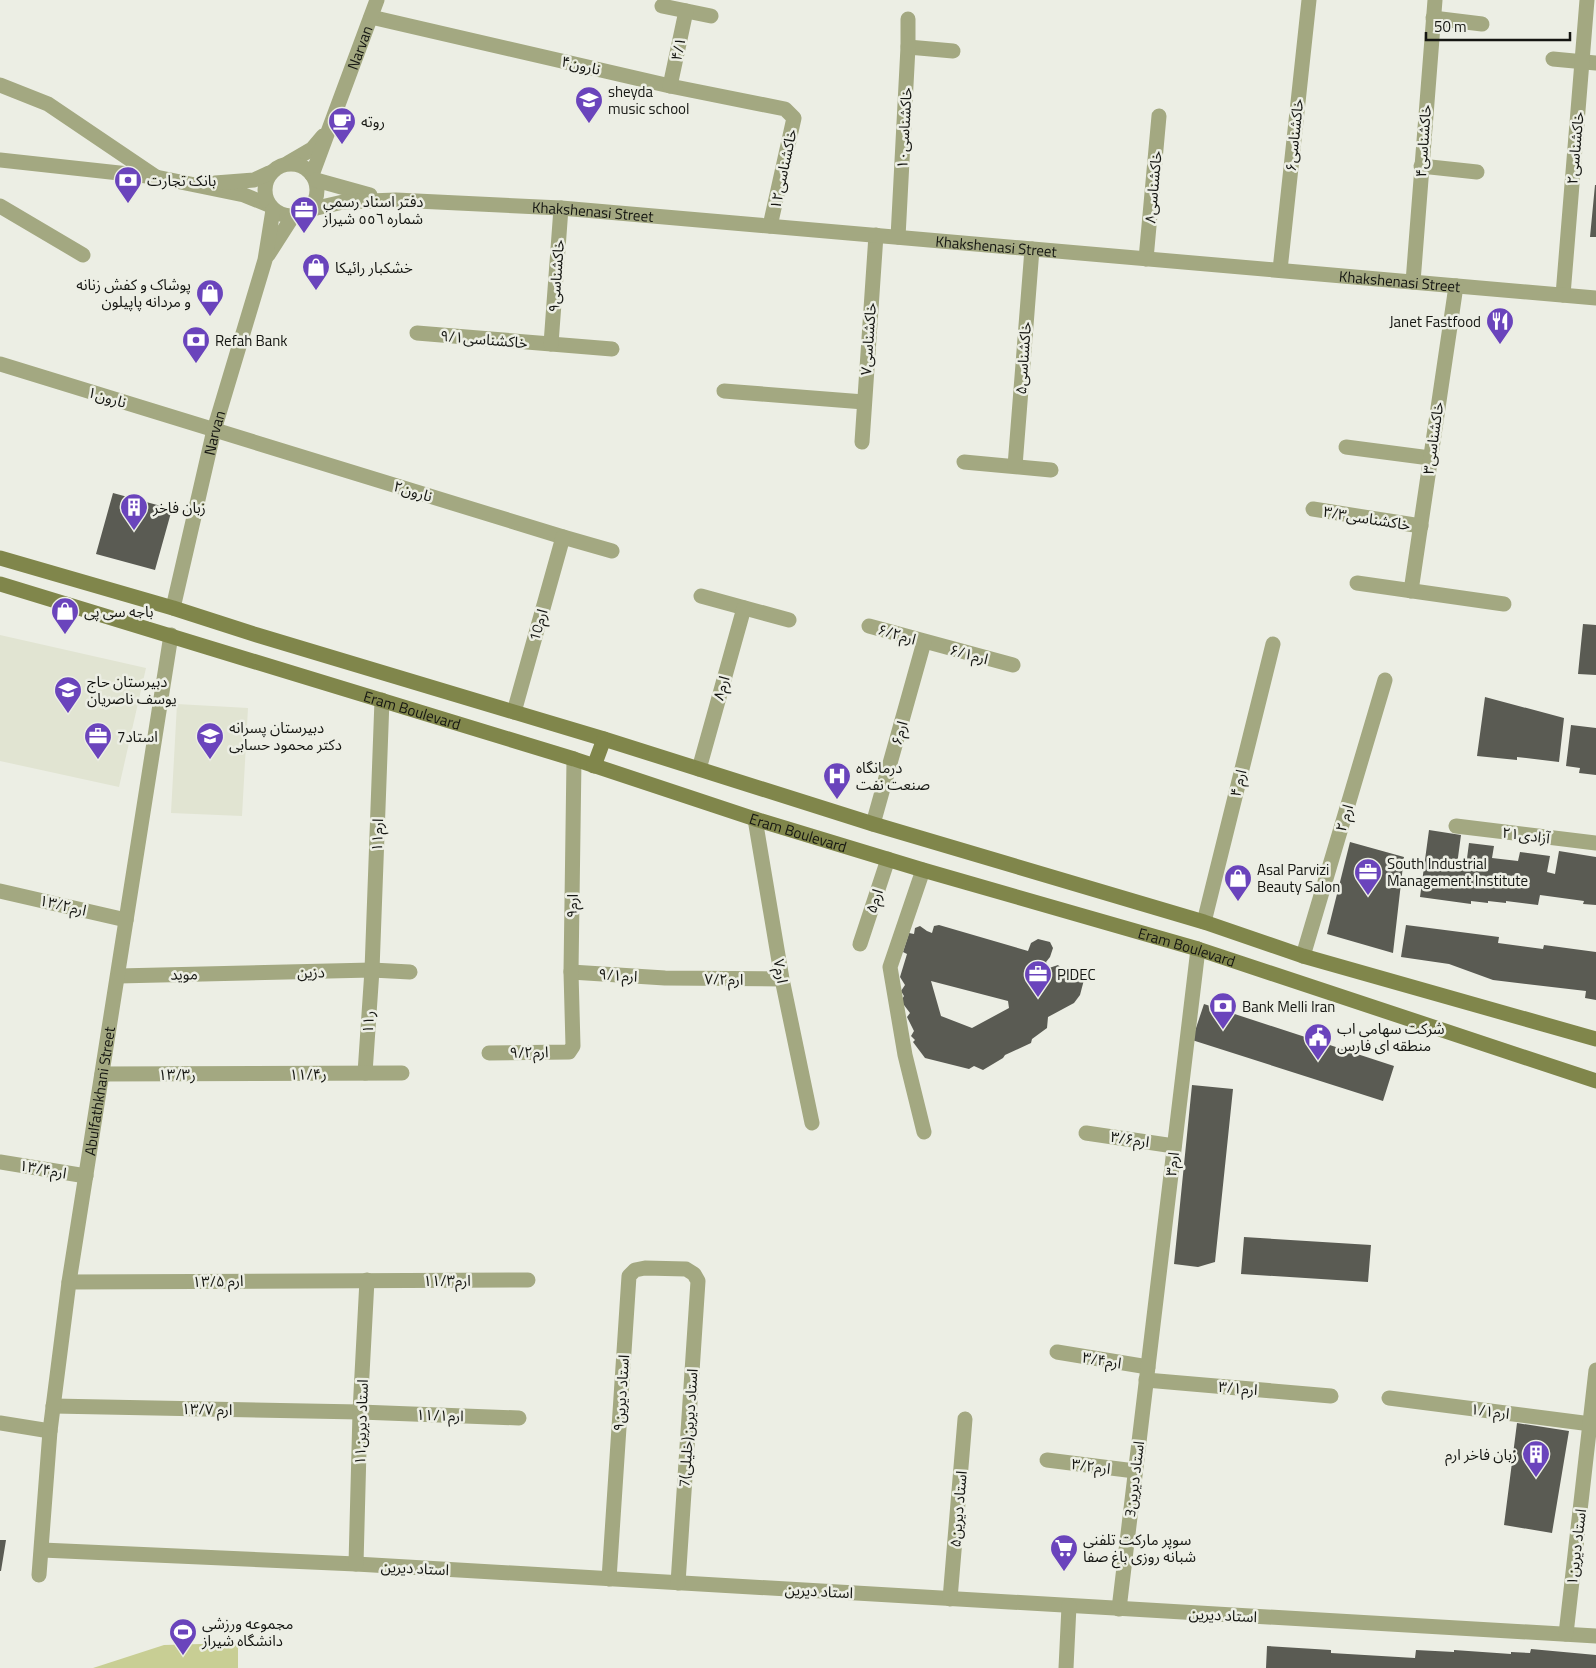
<svg xmlns="http://www.w3.org/2000/svg" width="1596" height="1668" font-family="'Titillium Web','Noto Sans Arabic',sans-serif">
<rect width="100%" height="100%" fill="#eceee4"/>
<path fill="#e1e4d2" d="M0,635L146,668L119,787L0,761Z
M177,704L248,708L242,816L171,813Z"/>
<path fill="#c8ce94" d="M238,1643V1668H93L164,1645Z"/>
<path fill="#5a5b53" fill-rule="evenodd" d="M1595,185H1596V237H1590Z
M113,493L172,509L155,570L96,554Z
M1583,624L1596,625V675L1578,674Z
M1485,697L1564,718L1559,762L1517,757V760L1477,756Z
M1571,725L1596,728V775L1579,773L1580,768L1566,766Z
M1429,830L1461,835L1457,865L1466,866L1469,843L1494,846L1492,858L1518,861L1520,852L1550,856L1547,872L1555,874L1559,851L1596,857V905L1583,904L1584,901L1540,895L1538,905L1506,901V903L1488,901V903L1471,901V904L1420,897Z
M1350,842L1404,857L1393,953L1327,934Z
M939,925L1028,951L1031,943L1038,939L1050,942L1053,948L1050,957L1046,962L1049,968L1058,965L1063,970L1085,976L1080,995L1074,1003L1048,1017L1047,1028L1032,1039L1031,1043L1005,1055L1003,1058L983,1070L974,1066L969,1069L925,1058L913,1042L915,1040L911,1036L914,1031L907,1017L910,1013L901,1001L904,996L901,991L905,985L900,977L907,954L903,952L909,933L914,934L915,928L920,926L927,931L932,933L934,926ZM931,981L1008,1001L1009,1008L972,1028L941,1016Z
M1406,925L1499,937L1498,943L1543,949L1544,945L1596,952V1000L1585,998L1586,991L1493,980L1449,964L1401,957Z
M1204,1004L1394,1066L1383,1101L1192,1040Z
M1192,1085L1233,1089L1215,1262L1198,1267L1174,1264Z
M1244,1237L1371,1245L1368,1282L1241,1274Z
M1517,1423L1569,1431L1552,1533L1504,1525Z
M0,1540H6L1,1571H0Z
M1267,1646L1331,1650V1653L1415,1658L1416,1650L1454,1652V1650L1511,1654V1652L1530,1653L1531,1649L1596,1655V1668H1266Z"/>
<g fill="none" stroke-linecap="round" stroke-linejoin="round">
<g stroke="#a3a881" stroke-width="15">
<path d="M662,6L711,16"/>
<path d="M371,17L670,86L785,109L794,118L770,226"/>
<path d="M1433,18L1482,24"/>
<path d="M908,47L953,51"/>
<path d="M1553,59L1596,63"/>
<path d="M0,85L48,104L156,177"/>
<path d="M670,86L686,11"/>
<path d="M1421,166L1477,172"/>
<path d="M0,206L83,255"/>
<path d="M898,237L908,47V19"/>
<path d="M1146,259L1159,116"/>
<path d="M1280,270L1309,0"/>
<path d="M1413,282L1435,0"/>
<path d="M1563,295L1587,0"/>
<path d="M417,333L612,349"/>
<path d="M551,344L561,208"/>
<path d="M0,364L563,537L612,551"/>
<path d="M724,391L864,402"/>
<path d="M862,442L876,235"/>
<path d="M1346,447L1430,458"/>
<path d="M964,462L1051,470"/>
<path d="M1015,466L1032,249"/>
<path d="M1313,509L1421,526"/>
<path d="M1357,583L1504,604"/>
<path d="M1411,591L1456,286"/>
<path d="M701,596L789,620"/>
<path d="M869,626L1013,665"/>
<path d="M514,712L563,537"/>
<path d="M699,769L744,608"/>
<path d="M755,819L782,979L812,1123"/>
<path d="M873,824L924,642"/>
<path d="M1456,826L1596,843"/>
<path d="M923,870L890,967L905,1055L924,1132"/>
<path d="M0,891L126,920"/>
<path d="M1204,922L1273,644"/>
<path d="M860,944L888,859"/>
<path d="M1303,956L1385,680"/>
<path d="M571,972L665,978L782,979"/>
<path d="M118,976L372,970L410,972"/>
<path d="M489,1053L569,1052L573,1046L571,972L574,759"/>
<path d="M365,1073L372,970L382,700"/>
<path d="M102,1074L402,1073"/>
<path d="M1086,1133L1174,1146"/>
<path d="M0,1162L86,1176"/>
<path d="M69,1282L528,1280"/>
<path d="M1057,1352L1148,1367"/>
<path d="M1146,1380L1331,1396"/>
<path d="M1389,1398L1591,1424"/>
<path d="M53,1406L360,1412L519,1418"/>
<path d="M0,1423L50,1431"/>
<path d="M1047,1460L1135,1471"/>
<path d="M42,1550L356,1564L1596,1636"/>
<path d="M356,1564L360,1412L367,1280"/>
<path id="s1" d="M39,1575L50,1431L69,1282L171,635"/>
<path d="M609,1579L629,1276L635,1270L645,1268L686,1269L694,1274L698,1281L678,1583"/>
<path d="M950,1599L965,1419"/>
<path d="M1119,1609L1198,949"/>
<path d="M1566,1634L1596,1370"/>
<path d="M1066,1668L1069,1606"/>
</g>
<g stroke="#a3a881" stroke-width="15">
<path d="M0,160L156,177L244,195L269,205"/>
<path d="M288,163L312,149L323,136"/>
<circle cx="291" cy="190" r="26"/>
<path id="s2" d="M312,175L377,0"/>
<path d="M316,180L370,195"/>
<path d="M215,183L254,180L269,173"/>
<path id="s3" d="M308,210L343,202L396,200L561,208L1596,298"/>
<path d="M268,255L293,216"/>
<path id="s4" d="M173,608L214,430L265,260L273,210"/>
</g>
<g stroke="#80864b" stroke-width="15">
<path d="M0,558L173,608L257,635L604,739L873,824L1204,922L1303,956L1596,1039"/>
<path id="s5" d="M0,584L574,759L755,819L923,870L1198,949L1596,1081"/>
<path d="M594,766L604,739"/>
</g>
</g>
<defs>
<g id="school-pin" transform="scale(1.4375)"><path d="M0 17L-7.5 6A9.5 9.5 0 1 1 7.5 6Z" fill="#6a44bc" stroke="#eceee4"/><path d="M0-5L7-2L0 1L-7-2ZM-4 1L0 2.5L4 1V4Q0 6-4 4Z" fill="#fff"/></g>
<g id="cafe-pin" transform="scale(1.4375)"><path d="M0 17L-7.5 6A9.5 9.5 0 1 1 7.5 6Z" fill="#6a44bc" stroke="#eceee4"/><path d="M-5.5-4.5H6V0H3Q3 3.5 0 3.5H-2.5Q-5.5 3.5-5.5 0ZM3-3.2v2h1.7v-2ZM-6 4.5H4V6H-6Z" fill="#fff"/></g>
<g id="bank-pin" transform="scale(1.4375)"><path d="M0 17L-7.5 6A9.5 9.5 0 1 1 7.5 6Z" fill="#6a44bc" stroke="#eceee4"/><path d="M-6-4H6V4H-6ZM0-2.3a2.3 2.3 0 1 0 0 4.6a2.3 2.3 0 1 0 0-4.6Z" fill="#fff"/></g>
<g id="office-pin" transform="scale(1.4375)"><path d="M0 17L-7.5 6A9.5 9.5 0 1 1 7.5 6Z" fill="#6a44bc" stroke="#eceee4"/><path d="M-6-3h4V-5.5h4V-3h4V5H-6ZM-1-4.5V-3h2v-1.5ZM-6 0V1H6V0Z" fill="#fff"/></g>
<g id="shop-pin" transform="scale(1.4375)"><path d="M0 17L-7.5 6A9.5 9.5 0 1 1 7.5 6Z" fill="#6a44bc" stroke="#eceee4"/><path d="M-5-2.5h2.3a2.7 3.5 0 0 1 5.4 0H5L5.5 6h-11ZM-1.5-2.5h3a1.5 2.3 0 0 0-3 0Z" fill="#fff"/></g>
<g id="restaurant-pin" transform="scale(1.4375)"><path d="M0 17L-7.5 6A9.5 9.5 0 1 1 7.5 6Z" fill="#6a44bc" stroke="#eceee4"/><path d="M-5-6h1v4h1v-4h1v4h1v-4h1v5L-1.5 .5V6h-2V.5L-5-1ZM5-6V6H3V1.5H1.5Q1.5-4 5-6Z" fill="#fff"/></g>
<g id="building-pin" transform="scale(1.4375)"><path d="M0 17L-7.5 6A9.5 9.5 0 1 1 7.5 6Z" fill="#6a44bc" stroke="#eceee4"/><path d="M-4-6H4V6H1V3H-1V6H-4ZM-2.5-4.3h1.7v1.8h-1.7ZM.8-4.3h1.7v1.8H.8ZM-2.5-1h1.7V.8h-1.7ZM.8-1h1.7V.8H.8Z" fill="#fff"/></g>
<g id="hospital-pin" transform="scale(1.4375)"><path d="M0 17L-7.5 6A9.5 9.5 0 1 1 7.5 6Z" fill="#6a44bc" stroke="#eceee4"/><path d="M-5-5h3v3.5h4V-5h3V5h-3V1.5h-4V5h-3Z" fill="#fff"/></g>
<g id="civic-pin" transform="scale(1.4375)"><path d="M0 17L-7.5 6A9.5 9.5 0 1 1 7.5 6Z" fill="#6a44bc" stroke="#eceee4"/><path d="M-.6-6.5H3V-4.5H.6V-3L4-1V1h2V6H-6V1h2V-1L-.6-3ZM-1.2 2.5V6h2.4V2.5Z" fill="#fff"/></g>
<g id="supermarket-pin" transform="scale(1.4375)"><path d="M0 17L-7.5 6A9.5 9.5 0 1 1 7.5 6Z" fill="#6a44bc" stroke="#eceee4"/><path d="M-6-5.5h2.5l.6 2H6L4.5 2H-2.5L-4.4-4H-6ZM-1.5 3.2a1.3 1.3 0 1 0 .1 0ZM3 3.2a1.3 1.3 0 1 0 .1 0Z" fill="#fff"/></g>
<g id="stadium-pin" transform="scale(1.4375)"><path d="M0 17L-7.5 6A9.5 9.5 0 1 1 7.5 6Z" fill="#6a44bc" stroke="#eceee4"/><path d="M0-5a6.5 5 0 1 0 0 10a6.5 5 0 1 0 0-10ZM-3.5-1.8h7v3.6h-7Z" fill="#fff"/></g>
</defs>
<g fill-rule="evenodd">
<use href="#school-pin" x="589" y="100"/>
<use href="#cafe-pin" x="342" y="121"/>
<use href="#bank-pin" x="128" y="180"/>
<use href="#office-pin" x="304" y="210"/>
<use href="#shop-pin" x="316" y="267"/>
<use href="#shop-pin" x="210" y="293"/>
<use href="#restaurant-pin" x="1500" y="321"/>
<use href="#bank-pin" x="196" y="340"/>
<use href="#building-pin" x="134" y="507"/>
<use href="#shop-pin" x="65" y="611"/>
<use href="#school-pin" x="68" y="690"/>
<use href="#office-pin" x="98" y="736"/>
<use href="#school-pin" x="210" y="736"/>
<use href="#hospital-pin" x="837" y="776"/>
<use href="#office-pin" x="1368" y="872"/>
<use href="#shop-pin" x="1238" y="878"/>
<use href="#office-pin" x="1038" y="974"/>
<use href="#bank-pin" x="1223" y="1006"/>
<use href="#civic-pin" x="1318" y="1037"/>
<use href="#building-pin" x="1536" y="1454"/>
<use href="#supermarket-pin" x="1064" y="1548"/>
<use href="#stadium-pin" x="183" y="1632"/>
</g>
<g text-anchor="middle" dominant-baseline="central" stroke-width="5" stroke-linejoin="round" paint-order="stroke">
<g font-size="15" fill="#151612" stroke="#eceee4">
<text stroke="none"><textPath href="#s2" startOffset="136">Narvan</textPath></text>
<text transform="translate(678 49) rotate(-78)">۴/۱</text>
<text transform="translate(581 65) rotate(13)">نارون۴</text>
<text transform="translate(904 128) rotate(-87)">خاکشناسی۱۰</text>
<text transform="translate(1294 135) rotate(-84)">خاکشناسی۶</text>
<text transform="translate(1423 141) rotate(-86)">خاکشناسی۴</text>
<text transform="translate(1575 148) rotate(-85)">خاکشناسی۲</text>
<text transform="translate(783 169) rotate(-78)">خاکشناسی۱۲</text>
<text transform="translate(1153 187) rotate(-85)">خاکشناسی۸</text>
<text stroke="none"><textPath href="#s3" startOffset="286">Khakshenasi Street</textPath></text>
<text stroke="none"><textPath href="#s3" startOffset="691">Khakshenasi Street</textPath></text>
<text transform="translate(556 276) rotate(-86)">خاکشناسی۹</text>
<text stroke="none"><textPath href="#s3" startOffset="1096">Khakshenasi Street</textPath></text>
<text transform="translate(484 339) rotate(5)">۹/۱خاکشناسی</text>
<text transform="translate(868 339) rotate(-86)">خاکشناسی۷</text>
<text transform="translate(1023 358) rotate(-86)">خاکشناسی۵</text>
<text transform="translate(107 397) rotate(17)">نارون۱</text>
<text stroke="none"><textPath href="#s4" startOffset="180">Narvan</textPath></text>
<text transform="translate(1433 438) rotate(-82)">خاکشناسی۳</text>
<text transform="translate(413 491) rotate(17)">نارون۲</text>
<text transform="translate(1367 518) rotate(9)">۳/۳خاکشناسی</text>
<text transform="translate(538 625) rotate(-74)">ارم10</text>
<text transform="translate(897 634) rotate(16)">۶/۲ارم</text>
<text transform="translate(969 654) rotate(15)">۶/۱ارم</text>
<text transform="translate(721 688) rotate(-74)">ارم۸</text>
<text stroke="none"><textPath href="#s5" startOffset="431">Eram Boulevard</textPath></text>
<text transform="translate(899 733) rotate(-74)">ارم۶</text>
<text transform="translate(1238 783) rotate(-76)">ارم ۴</text>
<text transform="translate(1344 818) rotate(-73)">ارم ۲</text>
<text stroke="none"><textPath href="#s5" startOffset="836">Eram Boulevard</textPath></text>
<text transform="translate(377 835) rotate(-88)">ارم۱۱</text>
<text transform="translate(1526 835) rotate(7)">آزادی۲۱</text>
<text transform="translate(874 901) rotate(-72)">ارم۵</text>
<text transform="translate(63 905) rotate(13)">۱۳/۲ارم</text>
<text transform="translate(572 906) rotate(-89)">ارم۹</text>
<text stroke="none"><textPath href="#s5" startOffset="1241">Eram Boulevard</textPath></text>
<text transform="translate(781 971) rotate(80)">ارم۷</text>
<text transform="translate(311 972) rotate(-1)">دزین</text>
<text transform="translate(184 974) rotate(-1)">موید</text>
<text transform="translate(618 975) rotate(4)">۹/۱ارم</text>
<text transform="translate(724 979) rotate(1)">۷/۲ارم</text>
<text transform="translate(368 1022) rotate(-86)">۱۱ر</text>
<text transform="translate(529 1052) rotate(-1)">۹/۲ارم</text>
<text x="177" y="1074">۱۳/۳ر</text>
<text transform="translate(308 1074) rotate(-1)">۱۱/۴ر</text>
<text stroke="none"><textPath href="#s1" startOffset="488">Abulfathkhani Street</textPath></text>
<text transform="translate(1130 1139) rotate(8)">۳/۶ارم</text>
<text transform="translate(1172 1164) rotate(-83)">ارم۳</text>
<text transform="translate(43 1169) rotate(10)">۱۳/۴ارم</text>
<text x="447" y="1280">۱۱/۳ارم</text>
<text transform="translate(218 1281) rotate(-1)">۱۳/۵ ارم</text>
<text transform="translate(1102 1360) rotate(9)">۳/۴ارم</text>
<text transform="translate(1238 1388) rotate(5)">۳/۱ارم</text>
<text transform="translate(621 1393) rotate(-86)">استاد دیرین۹</text>
<text transform="translate(207 1409) rotate(1)">۱۳/۷ ارم</text>
<text transform="translate(1490 1411) rotate(7)">۱/۱ارم</text>
<text transform="translate(440 1415) rotate(2)">۱۱/۱ارم</text>
<text transform="translate(361 1422) rotate(-88)">استاد دیرین۱۱</text>
<text transform="translate(688 1428) rotate(-86)">7استاد دیرین(خلیلی)</text>
<text transform="translate(1091 1466) rotate(7)">۳/۲ارم</text>
<text transform="translate(1134 1479) rotate(-83)">3استاد دیرین</text>
<text transform="translate(958 1509) rotate(-85)">استاد دیرین۵</text>
<text transform="translate(1576 1547) rotate(-83)">استاد دیرین۱</text>
<text transform="translate(415 1568) rotate(3)">استاد دیرین</text>
<text transform="translate(819 1591) rotate(3)">استاد دیرین</text>
<text transform="translate(1223 1615) rotate(3)">استاد دیرین</text>
</g>
<g font-size="15" fill="#151612" stroke="#eceee4" text-anchor="start">
<text x="608" y="91">sheyda<tspan x="608" dy="17">music school</tspan></text>
<text x="361" y="121">روته</text>
<text x="147" y="180">بانک تجارت</text>
<text x="323" y="201">دفتر اسناد رسمي<tspan x="323" dy="17">شماره ٥٥٦ شيراز</tspan></text>
<text x="335" y="267">خشکبار رائیکا</text>
<text x="191" y="284" text-anchor="end">پوشاک و کفش زنانه<tspan x="191" dy="17">و مردانه پاپیلون</tspan></text>
<text x="1481" y="321" text-anchor="end">Janet Fastfood</text>
<text x="215" y="340">Refah Bank</text>
<text x="153" y="507">زبان فاخر</text>
<text x="84" y="611">باجه سی پی</text>
<text x="87" y="681">دبیرستان حاج<tspan x="87" dy="17">یوسف ناصریان</tspan></text>
<text x="229" y="727">دبیرستان پسرانه<tspan x="229" dy="17">دکتر محمود حسابی</tspan></text>
<text x="117" y="736">7استاد</text>
<text x="856" y="767">درمانگاه<tspan x="856" dy="17">صنعت نفت</tspan></text>
<text x="1387" y="863">South Industrial<tspan x="1387" dy="17">Management Institute</tspan></text>
<text x="1257" y="869">Asal Parvizi<tspan x="1257" dy="17">Beauty Salon</tspan></text>
<text x="1057" y="974">PIDEC</text>
<text x="1242" y="1006">Bank Melli Iran</text>
<text x="1337" y="1028">شرکت سهامی اب<tspan x="1337" dy="17">منطقه ای فارس</tspan></text>
<text x="1517" y="1454" text-anchor="end">زبان فاخر ارم</text>
<text x="1083" y="1539">سوپر مارکت تلفنی<tspan x="1083" dy="17">شبانه روزی باغ صفا</tspan></text>
<text x="202" y="1623">مجموعه ورزشی<tspan x="202" dy="17">دانشگاه شیراز</tspan></text>
</g>
</g>
<path d="M1426 32v8h144v-8" fill="none" stroke="#151612" stroke-width="2.5"/>
<text x="1434" y="32" font-size="15" fill="#151612" stroke="#eceee4" stroke-width="4" paint-order="stroke">50 m</text>
</svg>
